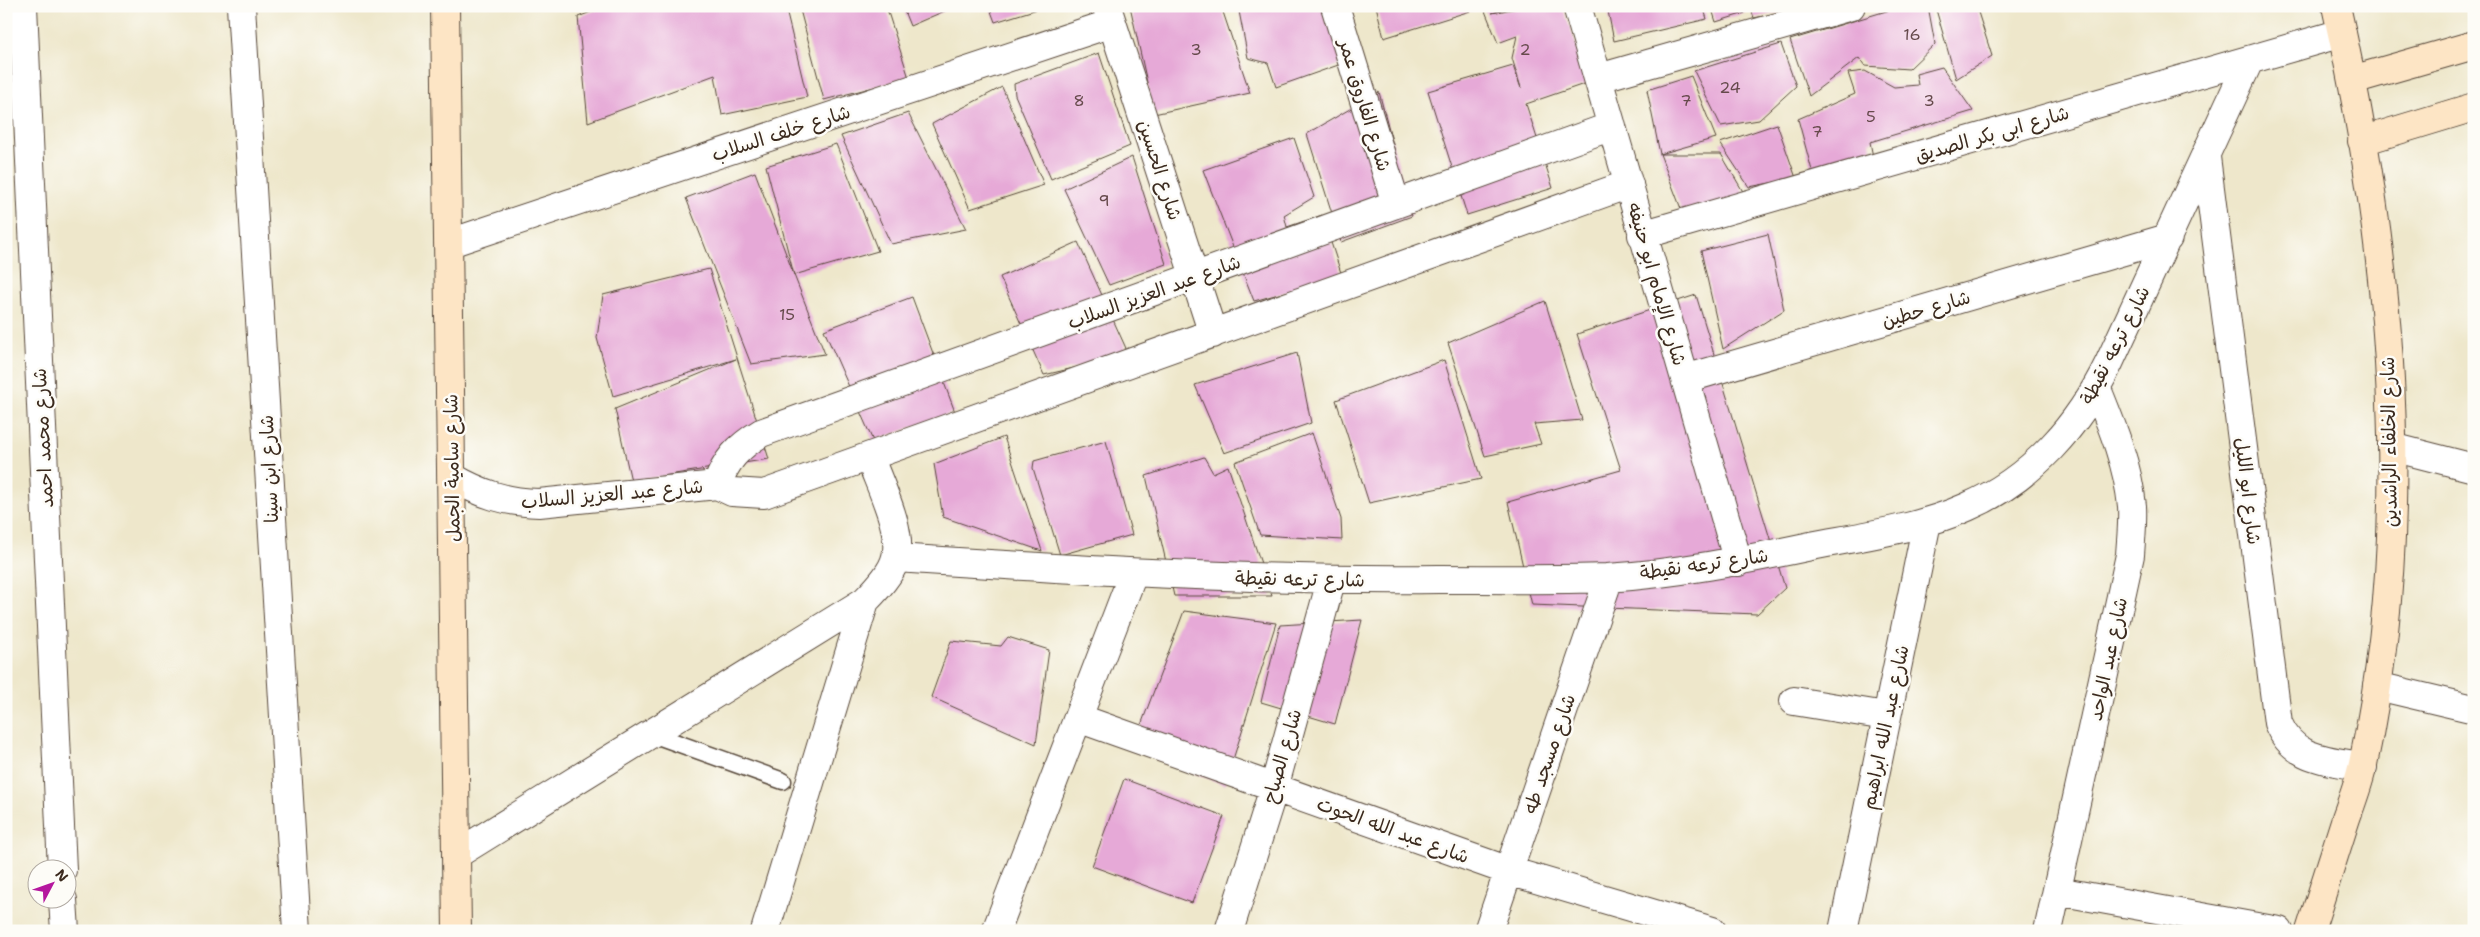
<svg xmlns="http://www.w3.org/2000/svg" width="2480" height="937" font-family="'Shantell Sans','Playpen Sans Arabic',sans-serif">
<rect width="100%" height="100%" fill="#fdfcf7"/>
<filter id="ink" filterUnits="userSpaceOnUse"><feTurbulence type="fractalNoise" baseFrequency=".02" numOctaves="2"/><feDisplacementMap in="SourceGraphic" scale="10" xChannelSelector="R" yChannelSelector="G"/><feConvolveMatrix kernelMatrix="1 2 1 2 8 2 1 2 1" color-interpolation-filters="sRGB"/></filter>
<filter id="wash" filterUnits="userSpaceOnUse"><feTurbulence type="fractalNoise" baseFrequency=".0096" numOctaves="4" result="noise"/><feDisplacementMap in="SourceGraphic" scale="20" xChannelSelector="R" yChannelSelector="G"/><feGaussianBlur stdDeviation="1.12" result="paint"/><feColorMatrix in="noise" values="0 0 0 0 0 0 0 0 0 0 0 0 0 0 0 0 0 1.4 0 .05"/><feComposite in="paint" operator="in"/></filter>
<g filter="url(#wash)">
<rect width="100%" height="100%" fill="#eee7cb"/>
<g id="blocks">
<path fill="#e6a9d7" d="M606,6H785L807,97L722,115L715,75L588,122L578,17Z
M799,6H886L909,78L824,100Z
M902,6H956L910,26Z
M989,6H1044V7L995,22Z
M1130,6H1221L1250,93L1154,114Z
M1238,6H1327L1344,63L1276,87L1268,63L1248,58Z
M1376,6H1483V7L1384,38Z
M1483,6H1515L1492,13L1528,6H1562L1590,82L1526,104L1553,188L1467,215L1428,91L1513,66L1521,88L1512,58L1517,36L1498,43Z
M1607,6H1703L1707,19L1614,41Z
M1711,6H1743L1745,13L1716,22Z
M1750,6H1804V7L1754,18Z
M1903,6H1928L1935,44L1909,69L1865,66L1859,58L1809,96L1790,40Z
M1935,6H1976L1992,56L1956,79Z
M1781,44L1796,86L1759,120L1721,126L1694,71Z
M1099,53L1130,146L1051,179L1015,95L1014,84Z
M1942,67L1973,111L1870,142L1874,162L1814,178L1798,119L1855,94L1848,73L1865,71L1894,87L1918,85L1916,74Z
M1691,76L1716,138L1660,154H1721L1745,195L1683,214L1660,154L1647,90Z
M1002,87L1044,185L970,209L932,124Z
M1379,92L1412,216L1341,242L1307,134Z
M908,113L966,229L891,244L841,136Z
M1777,124L1796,178L1749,187L1720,143Z
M1294,138L1314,197L1284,215L1287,227L1322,215L1342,276L1254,301L1203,170Z
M836,144L878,251L794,275L825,354L751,364L686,198L755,172L794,275L766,166Z
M1132,157L1166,264L1109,285L1064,189Z
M1768,234L1784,310L1723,349L1701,251Z
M1078,242L1129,355L1044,375L1000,277Z
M709,269L769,459L631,481L615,409L736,359L613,396L597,338L603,295Z
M1696,295L1785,588L1757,614L1532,605L1508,502L1621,470L1577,334Z
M912,297L955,412L873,441L824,330Z
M1545,301L1582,420L1534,424L1541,444L1485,456L1448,343Z
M1297,353L1311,423L1224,453L1195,385Z
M1444,360L1481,479L1369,503L1336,400Z
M1312,433L1341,519L1342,540L1260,535L1235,462Z
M1004,437L1042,551L943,517L934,464Z
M1106,441L1132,535L1060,555L1033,468L1034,461Z
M1204,457L1213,473L1228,466L1272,596H1174L1146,476Z
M1184,611L1276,623L1225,785L1132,749Z
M1362,620L1335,724L1261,702L1280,625Z
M1008,637L1049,650L1036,744L931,697L951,641L1001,646Z
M1124,779L1224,816L1192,903L1092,866Z"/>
</g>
</g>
<g filter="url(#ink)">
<use href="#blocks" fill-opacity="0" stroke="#564638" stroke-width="1"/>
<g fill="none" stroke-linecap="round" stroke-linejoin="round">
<g stroke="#564638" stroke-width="19">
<path id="lane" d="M652,734L783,781"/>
</g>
<g stroke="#564638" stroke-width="30">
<path id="street" d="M23,6L62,870
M241,6L297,931
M1335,6L1396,204
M1577,6L1738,562
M1107,7L1213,334
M1599,78L1851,6
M2206,157L2278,723C2294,761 2327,759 2363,767
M1642,235L2342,33
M450,243L1112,23
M1685,379L2168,238
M2392,447L2474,468
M452,477C481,494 506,502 539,503L717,485L732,492L764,494L1629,184
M717,485C726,460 738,447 761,433L1612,126
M896,558C1077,570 1257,581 1439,579C1495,579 1551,580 1607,578C1674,574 1745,560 1811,546C1863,536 1918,529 1967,507C2032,479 2079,425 2109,363L2249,61
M2377,686L2474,709
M1794,701L1886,716
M1078,718L1509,871L1712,931
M457,854L865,601C875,591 893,572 896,557C903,530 879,484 870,458
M2057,891L2279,931
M63,900L65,931
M765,931L865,601
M996,931L1133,574
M1229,931L1274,788L1331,581
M1488,931L1609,578
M1843,931L1927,522
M2048,931L2130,555C2131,539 2133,522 2132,506C2128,465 2112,426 2097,389"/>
</g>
<g stroke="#564638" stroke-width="30">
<path id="secondary" d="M445,6L457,931
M2352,80L2474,45
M2362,141L2474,107
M2310,931C2322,893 2334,856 2346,818C2352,801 2359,783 2363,764C2416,515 2392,253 2336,6"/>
</g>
<use href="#lane" stroke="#fff" stroke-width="16"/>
<use href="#street" stroke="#fff" stroke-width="28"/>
<use href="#secondary" stroke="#fde5c5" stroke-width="28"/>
</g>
</g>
<g text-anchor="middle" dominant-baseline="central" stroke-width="5" stroke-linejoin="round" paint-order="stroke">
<g font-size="16" fill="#664a4c">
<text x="1912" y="34">16</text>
<text x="1196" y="49">3</text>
<text x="1525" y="49">2</text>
<text x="1730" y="87">24</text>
<text x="1079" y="100">8</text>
<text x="1686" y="100">7</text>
<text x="1929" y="100">3</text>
<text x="1871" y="116">5</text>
<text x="1817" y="131">7</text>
<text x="1104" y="200">9</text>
<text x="787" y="314">15</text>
</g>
<g font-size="19" fill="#3b2a1e" stroke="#fdfcf7">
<text transform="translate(1365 105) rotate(73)">شارع الفاروق عمر</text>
<text transform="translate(781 133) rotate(-18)">شارع خلف السلاب</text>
<text transform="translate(1992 134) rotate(-16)">شارع ابى بكر الصديق</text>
<text transform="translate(1160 170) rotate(72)">شارع الحسين</text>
<text transform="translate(1657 284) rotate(74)">شارع الإمام ابو حنيفه</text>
<text transform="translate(1154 292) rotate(-20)">شارع عبد العزيز السلاب</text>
<text transform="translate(1926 309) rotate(-16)">شارع حطين</text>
<text transform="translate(2115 345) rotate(-63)">شارع ترعه نقيطة</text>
<text transform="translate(43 438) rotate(-93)">شارع محمد احمد</text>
<text transform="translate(2389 442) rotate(-91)">شارع الخلفاء الراشدين</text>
<text transform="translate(452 468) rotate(-91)">شارع سامية الجمل</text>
<text transform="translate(269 469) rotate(-93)">شارع ابن سينا</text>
<text transform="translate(2248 491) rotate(83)">شارع ابو الليل</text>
<text transform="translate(612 494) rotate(-5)">شارع عبد العزيز السلاب</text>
<text transform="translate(1704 564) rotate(-8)">شارع ترعه نقيطة</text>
<text transform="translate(1300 579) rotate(1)">شارع ترعه نقيطة</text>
<text transform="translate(2108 659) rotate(-78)">شارع عبد الواحد</text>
<text transform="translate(1885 727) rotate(-78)">شارع عبد الله ابراهيم</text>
<text transform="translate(1549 754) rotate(-71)">شارع مسجد طه</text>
<text transform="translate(1282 756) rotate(-74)">شارع الصباح</text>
<text transform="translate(1393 830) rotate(20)">شارع عبد الله الحوت</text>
</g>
</g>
<rect width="2480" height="937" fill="none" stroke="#fdfcf7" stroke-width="25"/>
<g transform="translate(52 884) rotate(49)"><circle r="24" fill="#fdfcf7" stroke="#afa8a0"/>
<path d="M0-4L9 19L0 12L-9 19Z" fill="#b5179e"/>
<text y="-8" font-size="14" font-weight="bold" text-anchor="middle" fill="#3b2a1e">N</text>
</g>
</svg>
